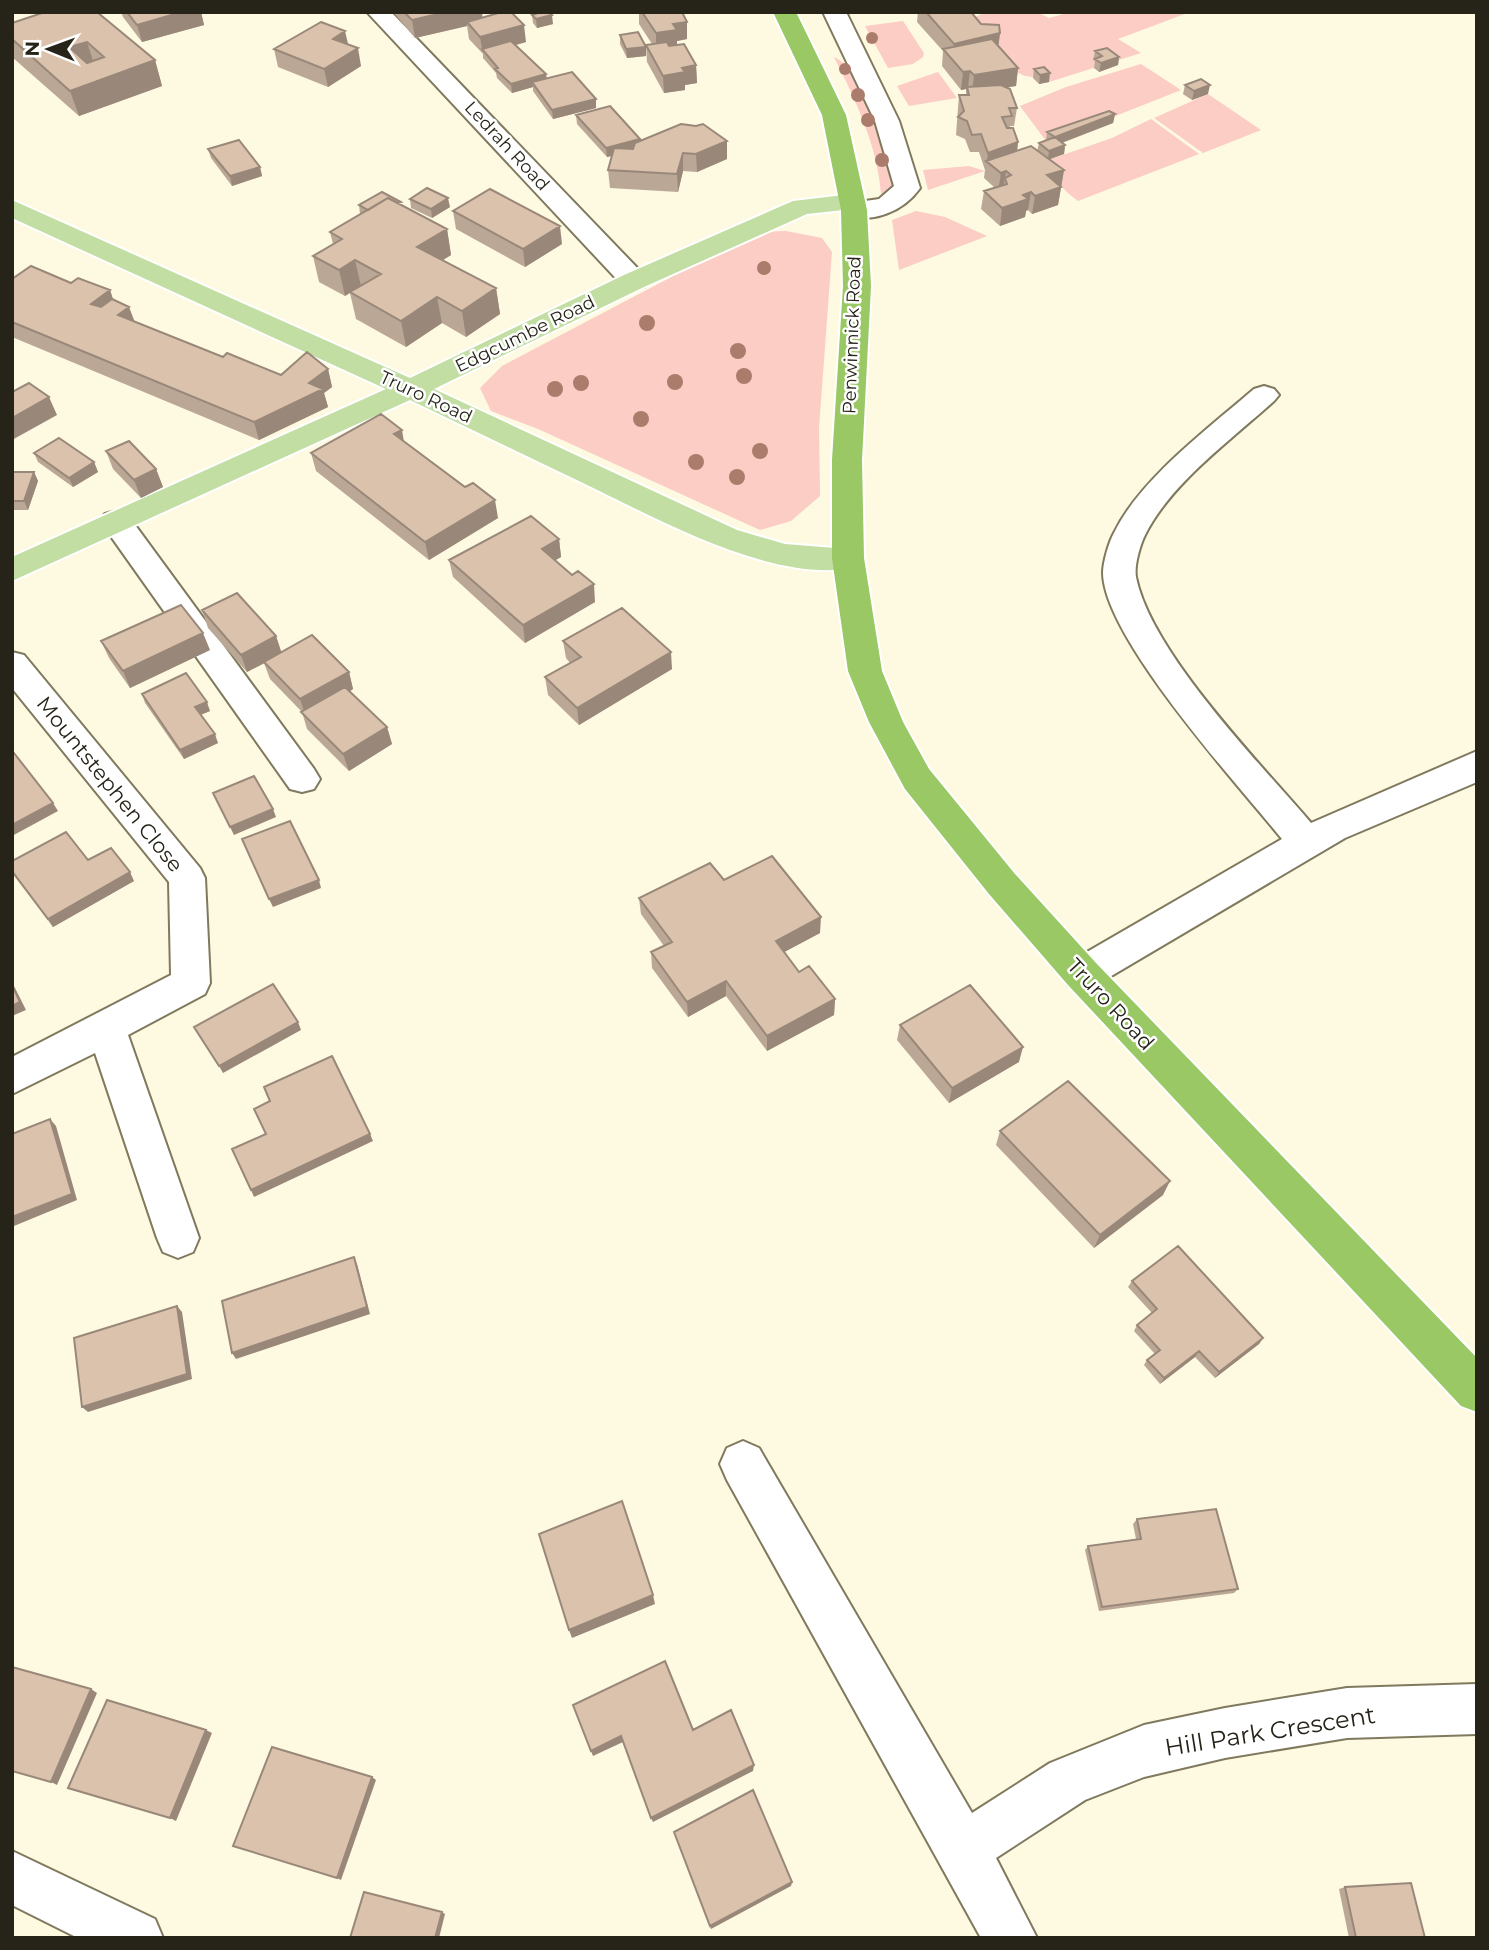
<svg xmlns="http://www.w3.org/2000/svg" width="1489" height="1950" font-family="Montserrat,sans-serif">
<rect width="100%" height="100%" fill="#fef9e1"/>
<path fill="#fbcdc4" d="M986,12H1037L1049,18L1071,12H1190L1118,39L1141,53L1049,82L1042,76C1019,81 1011,67 998,50L999,45L973,18Z
M903,21L924,53L923,57L913,64L888,68L865,26Z
M834,57C867,71 884,153 894,185L893,192L881,194C877,145 856,101 834,57Z
M1141,64L1181,90L1065,136L1046,141L1020,106L1066,87Z
M938,72L957,98L909,106L897,86Z
M1208,94L1261,130L1203,153L1154,118Z
M1151,119L1199,154L1078,201C1062,189 1052,179 1048,160L1112,138Z
M969,166L985,171L928,190L923,170Z
M916,211L945,217L987,236L899,270L892,220Z
M786,231L822,238L832,252L819,428L820,496L791,521L760,530L538,429L491,411L480,388L502,366L757,232Z"/>
<g fill="none" stroke-linecap="round" stroke-linejoin="round">
<g stroke="#7f795e" stroke-width="4">
<path id="minor" d="M367,12H391L644,275L648,281L644,287H624Z
M823,12H846L899,121L920,188C903,212 873,223 845,216L841,210L845,204L879,199L894,186L875,121Z
M1264,386L1274,389L1279,395L1274,401C1231,440 1171,483 1145,535C1140,545 1134,566 1136,577C1151,652 1259,762 1311,823L1477,751V782L1345,838L1096,985L1082,990L1068,985L1063,974L1068,963L1282,839C1239,786 1104,638 1103,573C1103,562 1109,542 1114,533C1140,479 1209,428 1254,389Z
M116,511L127,514L314,769L320,779L314,789L302,792L290,789L105,528L100,521L105,514Z
M12,652L24,655L200,868L205,878L210,983L205,994L128,1035L199,1238L193,1252L178,1258L163,1252L157,1238L95,1053L12,1094V1057L171,975L169,882L12,688Z
M743,1441L759,1448L972,1813L1050,1763L1144,1725L1225,1708L1347,1688L1477,1684V1734L1347,1738L1225,1758L1144,1777L1085,1800L996,1858L1037,1938H981L727,1480L720,1464L727,1448Z
M12,1851L155,1919L163,1938H78L12,1905Z"/>
</g>
<g stroke="#fff" stroke-width="4">
<path id="major" d="M852,194L861,196L865,202L861,208L807,214L644,287L434,389L737,530L785,544L859,550L864,558L859,566C780,588 654,517 583,483C525,455 468,428 410,400L12,581V557L386,389L12,218V200L410,378L624,275L793,201Z"/>
</g>
<g stroke="#fff" stroke-width="4">
<path id="highway" d="M773,12H796L846,115L867,210L871,286L862,460L864,558L882,671L903,722L929,769L1015,874L1096,963L1477,1358V1412L1461,1406L1068,985L989,894L905,789L869,722L848,671L832,558V460L843,286L841,210L822,115Z"/>
</g>
<use href="#minor" fill="#fff" fill-rule="evenodd"/>
<use href="#major" fill="#c2dea3" fill-rule="evenodd"/>
<use href="#highway" fill="#99c865" fill-rule="evenodd"/>
</g>
<g fill="#ab7b6c">
<circle cx="872" cy="38" r="6"/>
<circle cx="845" cy="69" r="6"/>
<circle cx="858" cy="95" r="7"/>
<circle cx="868" cy="120" r="7"/>
<circle cx="882" cy="160" r="7"/>
<circle cx="764" cy="268" r="7"/>
<circle cx="647" cy="323" r="8"/>
<circle cx="738" cy="351" r="8"/>
<circle cx="744" cy="376" r="8"/>
<circle cx="675" cy="382" r="8"/>
<circle cx="581" cy="383" r="8"/>
<circle cx="555" cy="389" r="8"/>
<circle cx="641" cy="419" r="8"/>
<circle cx="760" cy="451" r="8"/>
<circle cx="696" cy="462" r="8"/>
<circle cx="737" cy="477" r="8"/>
</g>
<path fill="#bba795" d="M38,12H97L155,60L162,86L79,116L12,57V23L39,14Z
M121,12H201L204,25L142,42L123,17Z
M393,12H482V18L526,42L516,45L546,74L547,79L596,99V108L553,119L533,91V87L512,93L497,78L496,73L483,58V54L469,39L467,26L415,38Z
M639,12H682L687,22V39L677,41V45L696,65L697,83L685,85V90L664,93L647,62L646,45L652,44L639,24Z
M918,12H974L973,15L981,24L1000,33L998,46L1018,68L1016,86L1006,87L1017,108L1014,126H1010V128L1018,142L1017,151H1037L1039,143L1046,140L1047,132L1115,114L1113,123L1062,143L1065,145L1064,154L1049,159L1064,170L1058,205L1032,214L1028,210L1026,211L1025,217L1000,226L981,209L984,191L995,188L984,178L985,170L979,152H970L965,139L956,135L959,95H966V89L961,90L942,66L943,51L917,22Z
M532,15L553,24L537,28L533,23Z
M620,35L646,56L627,58L620,44Z
M348,45L361,66L328,87L278,67L274,49Z
M1095,51L1119,57L1118,65L1099,72L1094,68L1095,61L1093,60Z
M1034,69L1049,82L1039,84L1033,78Z
M1185,85L1208,94L1192,100L1183,94Z
M576,115L640,141L727,159L697,172L683,171L678,192L610,188L608,170L612,156L607,157L577,124Z
M208,149L260,167L262,176L232,186L211,158Z
M410,199L450,207L432,218L411,208Z
M359,205H402L447,229L451,255L443,260L496,288L500,314L466,337L442,323L406,347L356,319L350,293L345,296L319,282L313,256L333,244L330,232L360,214Z
M453,211L562,244L525,267L456,229Z
M12,279L71,283L110,290L113,300L135,322L223,357L281,375L328,369L332,387L324,393L328,407L259,440L12,337Z
M404,442L498,518L429,560L316,471L311,453Z
M106,451L156,469L163,487L141,498L113,469Z
M34,453L94,462L98,472L73,487L38,462Z
M12,472H34L38,481L28,510H12Z
M559,539L561,557L555,560L595,602L525,643L453,577L449,560Z
M202,610L276,636L281,652L349,672L353,689L349,692L387,727L392,744L349,771L307,729L302,712L270,679L264,663L247,672L208,628Z
M101,641L210,650L130,688L109,658Z
M563,641L672,669L579,725L548,695L545,677L570,663L566,658Z
M142,694L210,711L200,715L218,743L184,759L145,703Z
M88,860L134,881L53,927L12,873V861Z
M724,880L820,933L784,952L799,972L835,999L834,1015L767,1051L726,996L688,1017L652,968L651,952L664,946L641,914L639,898Z
M900,1025L1019,1062L949,1103L897,1040Z
M1000,1131L1163,1195L1094,1248L996,1145Z
M1132,1281L1263,1338L1259,1344L1215,1378L1195,1357L1160,1384L1144,1365L1147,1360L1155,1354L1134,1331L1137,1325L1152,1313L1128,1287Z
M1137,1519L1238,1589L1234,1593L1099,1611L1085,1550L1088,1546L1136,1539L1133,1524Z
M1345,1887L1425,1938H1349L1339,1889Z"/>
<path fill="#998879" d="M182,12H201L204,25L142,42L137,25Z
M447,12H482L483,22H467V26L415,38L412,20Z
M552,15L553,24L537,28L536,19Z
M687,22V39L677,41V48L656,51V33L673,24Z
M524,25L526,42L486,53L482,49L483,54L480,37Z
M345,31L349,48L333,39Z
M1000,33L998,50L952,60L954,44Z
M87,42L95,67L78,73L69,47Z
M646,47V56L627,58L626,49Z
M358,48L361,66L328,87L324,69Z
M1119,57L1118,65L1099,72L1101,63Z
M155,60L162,86L79,116L70,91Z
M696,65L697,83L685,85V90L664,93L663,76L682,68Z
M1018,68L1016,86L972,93L974,75Z
M970,71L968,88L967,87L966,89L961,90L963,72Z
M1050,73L1049,82L1039,84L1040,75Z
M546,74L547,83L532,82L533,87L512,93L511,84Z
M1210,85L1208,94L1192,100L1194,91Z
M596,99V108L553,119L552,110Z
M1115,114L1113,123L1053,146L1055,137Z
M640,139V148L607,157L606,148Z
M727,141V159L697,172L696,154Z
M1018,142L1016,160L987,161L988,153Z
M1065,145L1064,154L1048,160L1049,151Z
M683,153V171L678,192L677,174Z
M260,167L262,176L232,186L230,176Z
M1064,170L1058,205L1032,214L1035,196L1047,175Z
M1006,171L1003,189L998,191L1001,173Z
M1031,192L1028,210L1026,211L1025,217L1000,226L1002,208L1023,195Z
M448,198L450,207L432,218L431,209Z
M560,226L562,244L525,267L523,249Z
M447,229L451,255L422,273L417,247Z
M355,260L361,286L345,296L339,270Z
M496,288L500,314L466,337L462,311Z
M110,290L116,308L98,322L91,304Z
M437,297L442,323L406,347L401,321Z
M129,307L136,325L118,315Z
M328,369L332,387L324,393L328,407L259,440L254,422Z
M49,397L57,415L12,440V418Z
M402,430L405,448L394,434Z
M94,462L98,472L73,487L69,478Z
M156,469L163,487L141,498L134,480Z
M34,472L38,481L28,510L24,501Z
M495,500L498,518L429,560L425,542Z
M559,539L561,557L544,567L542,549Z
M594,584L595,602L525,643L523,625Z
M203,633L210,650L130,688L123,671Z
M276,636L282,654L247,672L241,655Z
M671,652L672,669L579,725L577,708Z
M349,672L353,689L306,717L300,699Z
M207,702L210,711L198,716L195,707Z
M387,727L392,744L349,771L343,754Z
M215,734L218,743L184,759L180,750Z
M53,803L58,811L12,836V825Z
M273,809L276,817L234,835L230,827Z
M130,872L134,881L53,927L48,919Z
M319,880L321,888L273,907L269,899Z
M821,917L820,933L775,957L776,941Z
M726,981V996L688,1017L687,1002Z
M12,982L26,1010L12,1016Z
M835,999L834,1015L767,1051V1036Z
M298,1022L301,1030L223,1073L219,1066Z
M1023,1047L1019,1062L949,1103L952,1088Z
M50,1119L56,1126L77,1200L14,1226L12,1223V1217Z
M370,1134L373,1141L254,1197L251,1190Z
M1170,1181L1163,1195L1094,1248L1100,1235Z
M354,1257L357,1264L370,1314L236,1359L232,1353Z
M177,1306L182,1312L192,1379L88,1412L82,1407Z
M1263,1338L1259,1344L1215,1378L1219,1372Z
M1199,1351L1195,1357L1160,1384L1164,1378Z
M653,1595L655,1604L572,1638L569,1630Z
M91,1689L97,1693L57,1785L51,1782Z
M206,1730L212,1733L176,1821L170,1818Z
M621,1736L623,1742L593,1756L591,1751Z
M754,1765L753,1771L653,1822L651,1818Z
M372,1777L376,1780L341,1880L337,1878Z
M792,1882L791,1886L711,1929L710,1926Z
M442,1912L445,1914L439,1938H435Z"/>
<path fill="#dac2ad" stroke="#998879" stroke-width="2" fill-rule="evenodd" d="M45,12H97L155,60L70,91L12,39V23ZM87,42L104,57L87,63L69,47Z
M127,12H182L137,25Z
M404,12H447L412,20Z
M502,12H511L524,25L480,37L467,22Z
M541,12H549L552,15L536,19L532,15Z
M642,12H682L687,22L673,24L677,30L656,33Z
M926,12H971L981,24L999,25L1000,33L954,44Z
M321,22L345,31L333,39L358,48L324,69L274,49Z
M638,32L646,47L626,49L620,35Z
M992,39L1018,68L974,75L970,71L963,72L943,49Z
M511,41L546,74L511,84L495,69L498,68L482,49Z
M667,42L669,46L684,44L696,65L682,68L685,72L663,76L646,45Z
M1107,48L1119,57L1101,63L1095,59L1102,56L1095,51Z
M1044,67L1050,73L1040,75L1034,69Z
M572,72L596,99L552,110L532,82Z
M1201,79L1210,85L1194,91L1185,85Z
M1001,85L1010,89L1017,108H1009L1012,116L1002,117L1007,128H1013L1018,142L988,153L981,134L972,135L967,121L958,117L964,111L959,95H969L967,87Z
M610,106L640,139L606,148L576,115Z
M1109,111L1115,114L1055,137L1065,145L1049,151L1039,143L1055,137L1047,132Z
M681,124L696,126L703,124L727,141L696,154L683,153L677,174L608,170L614,148L633,149L635,143Z
M239,140L260,167L230,176L208,149Z
M1031,146L1064,170L1047,175L1061,187L1035,196L1031,192L1023,195L1028,199L1002,208L984,191L1007,184L1005,178L1011,175L1006,171L1001,173L986,161Z
M427,188L448,198L431,209L410,199Z
M490,189L560,226L523,249L453,211Z
M382,192L401,202L398,203L388,198L368,210L359,205Z
M388,198L447,229L417,247L496,288L462,311L437,297L401,321L350,292L381,274L355,260L339,270L313,256L342,239L330,232Z
M31,266L71,283L78,278L110,290L91,304L101,307L112,299L129,307L118,315L223,357L227,353L281,375L307,352L328,369L309,383L323,389L254,422L12,322V279Z
M29,383L49,397L12,418V392Z
M381,414L402,430L394,434L465,487L473,483L495,500L425,542L311,453Z
M59,438L94,462L69,478L34,453Z
M129,441L156,469L134,480L106,451Z
M12,472H34L24,501H12Z
M531,516L559,539L542,549L572,575L578,571L594,584L523,625L449,560Z
M237,593L276,636L241,655L202,610Z
M181,605L203,633L123,671L101,641Z
M622,608L671,652L577,708L545,677L581,657L563,641Z
M312,635L349,672L300,699L264,662Z
M186,673L207,702L195,707L215,734L180,750L142,694Z
M345,687L387,727L343,754L301,712Z
M14,753L53,803L12,825V754Z
M254,776L273,809L230,827L213,793Z
M290,821L319,880L269,899L242,839Z
M66,832L88,860L111,848L130,872L48,919L12,871V861Z
M772,856L821,917L776,941L799,972L809,966L835,999L767,1036L726,981L687,1002L651,952L672,942L639,898L710,863L724,880Z
M273,984L298,1022L219,1066L194,1027Z
M12,985L20,1002L12,1006Z
M970,985L1023,1047L952,1088L900,1025Z
M332,1056L370,1134L251,1190L232,1149L266,1134L254,1109L270,1101L264,1087Z
M1068,1081L1170,1181L1100,1235L1000,1131Z
M50,1119L72,1194L12,1217V1134Z
M1178,1246L1263,1338L1219,1372L1199,1351L1164,1378L1147,1360L1160,1350L1137,1325L1157,1309L1132,1281Z
M354,1257L367,1307L232,1353L222,1301Z
M177,1306L187,1374L82,1407L74,1338Z
M622,1501L653,1595L569,1630L539,1534Z
M1216,1509L1238,1589L1102,1607L1088,1546L1141,1539L1137,1519Z
M665,1661L693,1730L731,1710L754,1765L651,1818L621,1736L591,1751L573,1705Z
M12,1667L91,1689L51,1782L12,1771Z
M107,1700L206,1730L170,1818L68,1788Z
M272,1747L372,1777L337,1878L233,1846Z
M753,1790L792,1882L710,1926L674,1832Z
M1411,1883L1425,1938H1356L1345,1887Z
M364,1892L442,1912L435,1938H350Z"/>
<g text-anchor="middle" dominant-baseline="central" stroke-width="5" stroke-linejoin="round" paint-order="stroke">
<g font-size="18" fill="#262318" stroke="#fff">
<text transform="translate(507 146) rotate(47)">Ledrah Road</text>
<text transform="translate(525 334) rotate(-26)">Edgcumbe Road</text>
<text transform="translate(852 335) rotate(-88)">Penwinnick Road</text>
<text transform="translate(426 397) rotate(25)">Truro Road</text>
</g>
<g font-size="21" fill="#262318" stroke="#fff">
<text transform="translate(110 784) rotate(51)">Mountstephen Close</text>
<text transform="translate(1111 1004) rotate(47)">Truro Road</text>
</g>
<g font-size="24" fill="#262318" stroke="#fff">
<text transform="translate(1270 1731) rotate(-9)">Hill Park Crescent</text>
</g>
</g>
<rect width="1489" height="1950" fill="none" stroke="#262318" stroke-width="28"/>
<g transform="translate(49 49) rotate(271)" stroke="#ffffff" stroke-width="5" paint-order="stroke">
<path d="M0-5L12 26L0 18L-12 26Z" fill="#262318"/>
<text y="-10" font-size="19" font-weight="bold" text-anchor="middle" fill="#262318">N</text>
</g>
</svg>
